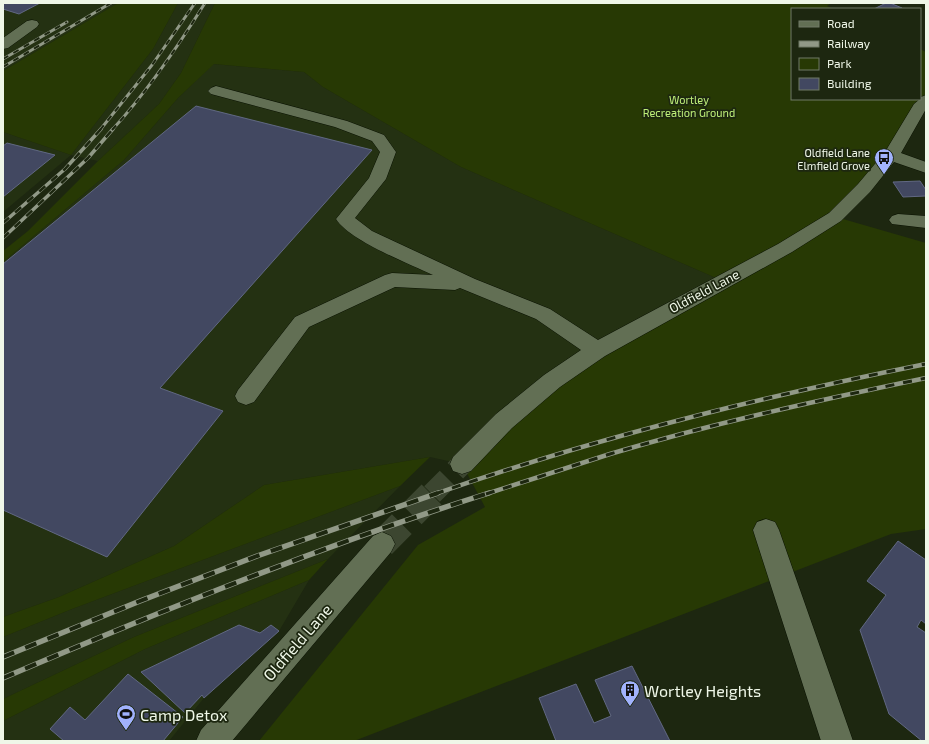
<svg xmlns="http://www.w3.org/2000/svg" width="929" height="744" font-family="'Exo 2',sans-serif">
<rect width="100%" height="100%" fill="#1d2710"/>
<path fill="#243112" d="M3,3H118L3,71Z
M178,3H215L181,73L159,104L98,161L71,155L3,212V132L71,155L153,49Z
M213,64L304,72L323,87L461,167L723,281L462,464L430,457L264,485L174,546L59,597L3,617V262L124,160L178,98Z
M400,486L328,559L134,637L3,699V637L72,609Z
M309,580L279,631L204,698L169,741H3V721L145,649Z"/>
<path fill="#273904" d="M118,3H178L153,49L71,155L3,132V71Z
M215,3H831L827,6L834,9H792V99H920V49L926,52V108L836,217L926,243V529L891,534L354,741H259L418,545L485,507L462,464L504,421L723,281L461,167L323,87L304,72L214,64L178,98L124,160L3,262V251L28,231L98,161L159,104L181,73Z
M430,457L400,486L72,609L3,637V617L59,597L174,546L264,485Z
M328,559L309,580L145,649L3,721V699L134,637Z"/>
<path fill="#424861" stroke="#616883" d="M3,3H40L19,14L3,9Z
M886,3H890L902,8L874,9Z
M196,106L372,150L160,388L223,411L107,557L3,510V264Z
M7,143L55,155L3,197V146Z
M920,181L926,190V196L903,197L893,182Z
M898,541L926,560V624L921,620L917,627L926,633V741H922L889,714L860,630L886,595L867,581Z
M239,625L260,633L271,625L279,631L204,698L202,695L185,713L141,672Z
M632,666L670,741H556L539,698L576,684L594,723L611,716L595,680Z
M128,674L183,717L163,741H64L50,729L70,707L85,720Z"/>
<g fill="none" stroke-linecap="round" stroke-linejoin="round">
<path stroke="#3c4630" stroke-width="22" stroke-dasharray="22 11" stroke-linecap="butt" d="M432,494L462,464"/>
<path stroke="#3c4630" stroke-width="28" stroke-dasharray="28 14" stroke-linecap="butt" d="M382,544L433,493"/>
<g stroke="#081000" stroke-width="1">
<path id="minor" d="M32,20L37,21L39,24L37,27L8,48L3,49V38L27,21Z
M216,86L347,121L384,135L396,152L386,179L355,218L372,231L475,279L550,309L598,340L778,244L829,213L858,184L885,152L914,104L920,99L921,97L926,95V109L901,153L926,162V173L894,162L870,192L841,221L792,252L605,356L560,387L512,428L471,471L462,474L453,471L450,464L453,457L496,414L544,375L581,350L536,319L460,288L455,290L395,287L309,327L254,402L246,405L238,402L235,396L238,390L295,317L385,275L392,273L433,275C408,263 350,241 336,219L369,178L380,152L372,141L335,127L211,94L208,91L211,88Z
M898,214L926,216V228L892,224L889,220L892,216Z
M766,519L775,522L779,530L853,741H821L753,530L757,522Z
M382,532L391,536L395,544L391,552L232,741H196L201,730L373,536Z"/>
</g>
<use href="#minor" fill="#626f54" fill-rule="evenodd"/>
<g stroke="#919987" stroke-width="3">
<path id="rail-far3" d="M3,59L67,22
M3,67L111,3
M100,130L152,65L195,3
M112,130C148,91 177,48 205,3"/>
</g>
<g stroke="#919987" stroke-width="3.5">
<path id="rail-far2" d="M3,223L65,169L101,129
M3,238L88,158L113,129"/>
</g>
<g stroke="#919987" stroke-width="4.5">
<path id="rail-far1" d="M435,494C595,438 760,397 926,364
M486,494C527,481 569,467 610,454C714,423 820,400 926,378"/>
</g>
<g stroke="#919987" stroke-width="5.5">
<path id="rail" d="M3,657L140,601L257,556L438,493
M3,678C163,610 324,545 489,493"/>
</g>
<use href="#rail-far3" stroke="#1d2710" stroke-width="2" stroke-dasharray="6" stroke-linecap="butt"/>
<use href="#rail-far2" stroke="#1d2710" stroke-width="2.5" stroke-dasharray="8" stroke-linecap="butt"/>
<use href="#rail-far1" stroke="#1d2710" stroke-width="3" stroke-dasharray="9" stroke-linecap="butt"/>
<use href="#rail" stroke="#1d2710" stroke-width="4" stroke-dasharray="12" stroke-linecap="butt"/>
</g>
<defs>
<g id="bus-pin" transform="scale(1)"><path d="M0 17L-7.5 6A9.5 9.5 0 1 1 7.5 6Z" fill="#a1b2fd" stroke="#1d2710"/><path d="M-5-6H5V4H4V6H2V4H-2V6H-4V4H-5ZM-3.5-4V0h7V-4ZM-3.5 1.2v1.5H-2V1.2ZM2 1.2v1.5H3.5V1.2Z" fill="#111"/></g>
<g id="building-pin" transform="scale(1)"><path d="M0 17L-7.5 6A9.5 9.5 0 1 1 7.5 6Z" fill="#a1b2fd" stroke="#1d2710"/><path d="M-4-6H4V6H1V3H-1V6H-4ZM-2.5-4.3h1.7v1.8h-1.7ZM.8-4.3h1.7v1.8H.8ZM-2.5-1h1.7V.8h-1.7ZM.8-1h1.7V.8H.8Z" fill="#111"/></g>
<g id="stadium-pin" transform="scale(1)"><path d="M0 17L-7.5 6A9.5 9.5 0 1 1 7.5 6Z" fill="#a1b2fd" stroke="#1d2710"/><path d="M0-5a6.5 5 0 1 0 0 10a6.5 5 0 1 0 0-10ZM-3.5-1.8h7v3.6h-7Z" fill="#111"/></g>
</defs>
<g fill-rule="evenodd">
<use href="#bus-pin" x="884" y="158"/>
<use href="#building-pin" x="630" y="690"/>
<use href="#stadium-pin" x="126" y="714"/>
</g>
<g text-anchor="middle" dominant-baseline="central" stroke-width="3.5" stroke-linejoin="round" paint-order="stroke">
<g font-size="11" fill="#bff07a" stroke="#1d2710">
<text x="689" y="99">Wortley<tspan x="689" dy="13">Recreation Ground</tspan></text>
</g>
<g font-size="11" fill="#eff7e8" stroke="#1d2710" text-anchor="end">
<text x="870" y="152">Oldfield Lane<tspan x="870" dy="13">Elmfield Grove</tspan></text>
</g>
<g font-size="13" fill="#eff7e8" stroke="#1d2710">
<text transform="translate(704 291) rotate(-28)">Oldfield Lane</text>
</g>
<g font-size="16" fill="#eff7e8" stroke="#1d2710">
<text transform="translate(297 642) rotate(-49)">Oldfield Lane</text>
</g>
<g font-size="16" fill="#eff7e8" stroke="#1d2710" text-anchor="start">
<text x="644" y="690">Wortley Heights</text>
<text x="140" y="714">Camp Detox</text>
</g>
</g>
<rect width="929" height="744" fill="none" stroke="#eff7e8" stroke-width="8"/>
<rect x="791" y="8" width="130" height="92" fill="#1d2710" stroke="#717a66"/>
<rect x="799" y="21" width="20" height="6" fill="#626f54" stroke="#717a66"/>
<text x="827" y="28" font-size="12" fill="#eff7e8">Road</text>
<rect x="799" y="41" width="20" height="6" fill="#919987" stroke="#717a66"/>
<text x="827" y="48" font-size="12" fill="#eff7e8">Railway</text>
<rect x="799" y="58" width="20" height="12" fill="#273904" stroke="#717a66"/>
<text x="827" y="68" font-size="12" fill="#eff7e8">Park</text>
<rect x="799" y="78" width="20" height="12" fill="#424861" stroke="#717a66"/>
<text x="827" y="88" font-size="12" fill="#eff7e8">Building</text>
</svg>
